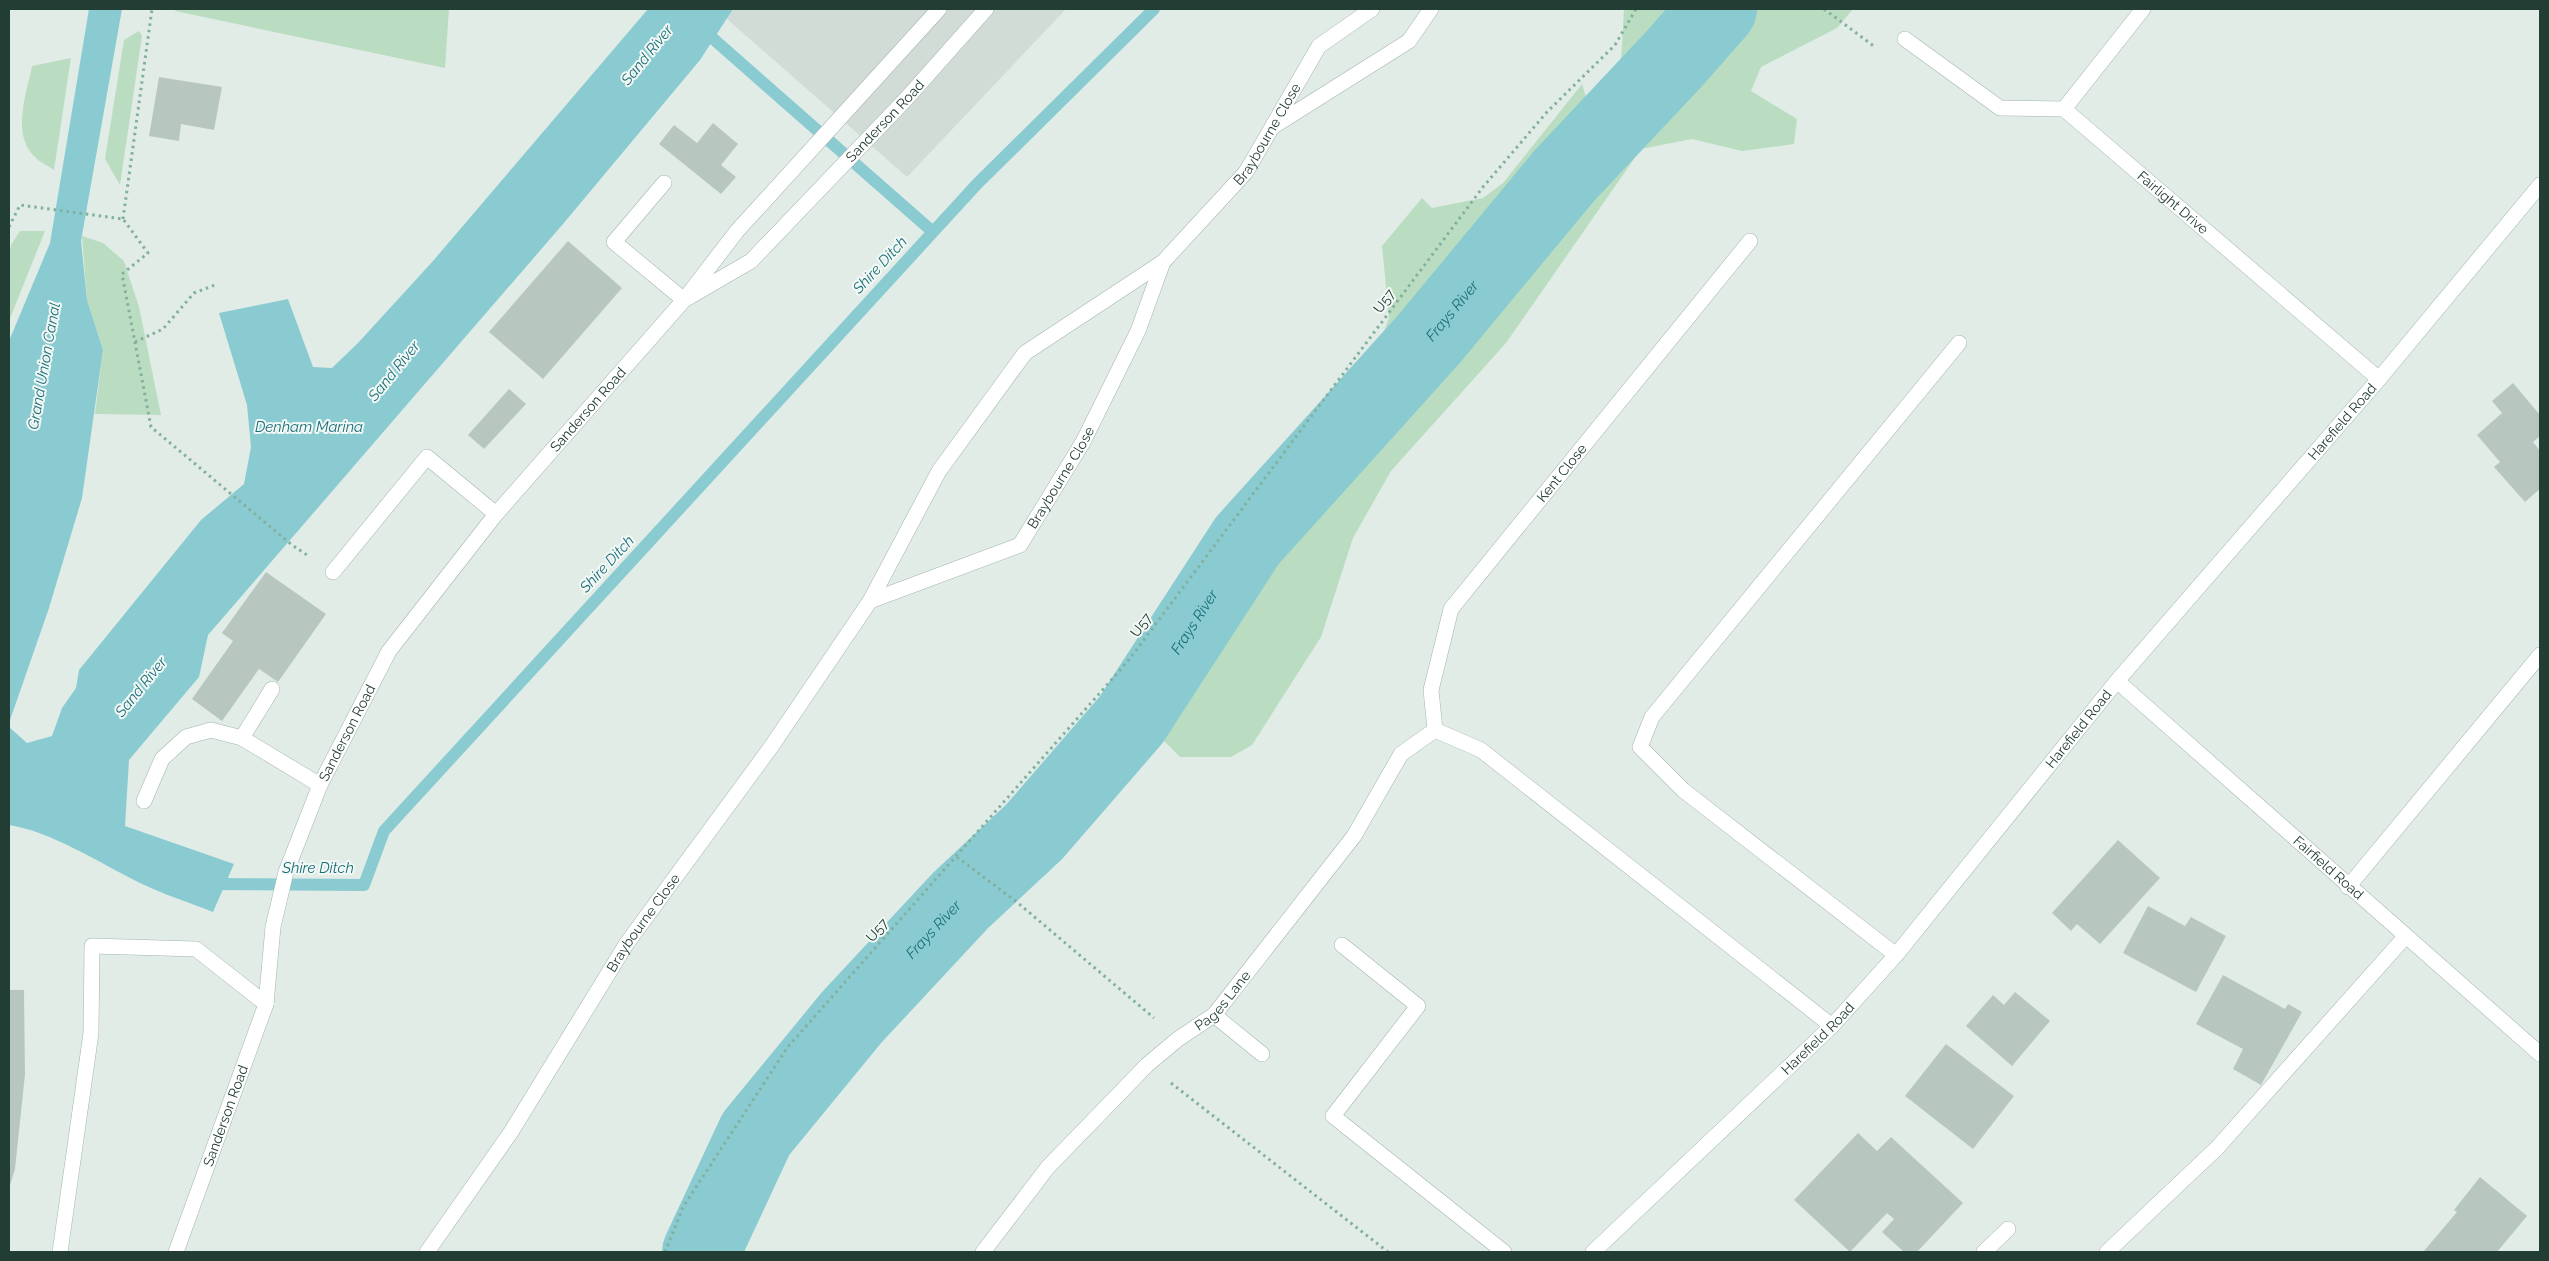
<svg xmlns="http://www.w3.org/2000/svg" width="2549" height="1261" font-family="Raleway,sans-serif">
<rect width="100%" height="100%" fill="#e1ece7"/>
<path fill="#d0dcd5" d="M733,9H1066L907,177L726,18Z"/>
<path fill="#baddc1" d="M176,9H449L445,68L175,11Z
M1624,9H1853L1837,28L1761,67L1751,91L1797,119L1794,144L1742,151L1692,139L1641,149L1506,343L1391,471L1353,538L1321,637L1252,745L1231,757H1180L1163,740L1151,669L1175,626L1251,558L1371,366L1389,318L1382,246L1422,198L1432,208L1483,198L1503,183L1582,84L1586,97L1621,61Z
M139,31L142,36L120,185L105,159L124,40Z
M71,58L54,170C47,165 39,162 34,156C11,134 27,92 32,66Z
M20,231H45L9,321V256L11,245Z
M82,236L103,243L124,261L139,307L161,415L95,414L103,350L87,300Z"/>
<path fill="#89cbd1" d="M89,9H122L81,241L87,300L103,350L82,498L49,608L9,723V341L50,243Z
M648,9H733L700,60L563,224L208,635L199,677L129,760L125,826L234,864L213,912C188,902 162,894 138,882C100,863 50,831 9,825V727L27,743L52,736L62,708L76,688L79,670L201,520L244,484L251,447L247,405L219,313L288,299L313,367L332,368L358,343L433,261Z"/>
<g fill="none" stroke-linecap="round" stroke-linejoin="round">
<path stroke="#89cbd1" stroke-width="12" d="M701,28L933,232
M208,884L364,885L384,831L977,184L1154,9"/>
<path stroke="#89cbd1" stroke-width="78" id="s1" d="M701,1252L756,1134L852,1017L961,900L1034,832L1131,720L1247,541L1429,339L1564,176L1674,59L1718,9"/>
</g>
<path fill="#b7c7bf" d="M159,77L222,87L214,130L181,124L179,141L149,136Z
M713,123L738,144L721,165L736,177L721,194L659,144L674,125L697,143Z
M568,241L622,288L543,379L489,332Z
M2513,383L2540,415V436L2533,442L2540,451V489L2525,502L2494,467L2500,462L2477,435L2502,413L2492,401Z
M509,389L526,404L484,449L468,435Z
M266,572L326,614L278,682L259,669L222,721L192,699L233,641L222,633Z
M2118,840L2160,878L2100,944L2077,924L2071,931L2052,913Z
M2148,906L2185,926L2191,917L2226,936L2196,992L2123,953Z
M2223,975L2285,1009L2288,1004L2302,1012L2261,1085L2233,1069L2243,1049L2196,1024Z
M9,990H24L25,1074L15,1169L9,1189Z
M2015,992L2050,1021L2012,1066L1966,1026L1993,995L2004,1005Z
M1946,1044L2014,1096L1973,1149L1905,1096Z
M1858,1133L1877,1151L1891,1137L1963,1203L1917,1252H1904L1882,1232L1894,1219L1887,1213L1850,1252L1794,1200Z
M2480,1177L2527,1216L2497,1252H2423L2457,1212L2454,1210Z"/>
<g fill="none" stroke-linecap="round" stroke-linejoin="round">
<g stroke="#a4b4ae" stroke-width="16">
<g id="service">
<path d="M664,183L614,242L684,300L737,231L939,9"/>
<path d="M333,572L427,457L496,514"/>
<path d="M272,689L242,738L320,785"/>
<path d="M144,801L162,759L186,737L211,730L242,738"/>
<path d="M2348,887L2540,655"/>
<path d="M1342,945L1418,1006L1333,1116L1504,1252"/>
<path d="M1896,955L1683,790L1640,747L1652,717L1959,343"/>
<path id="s2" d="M266,1004L273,927L286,872L320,785L389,651L496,514L684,300L751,261L907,98L986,9"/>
<path d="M1214,1015L1262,1054"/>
<path d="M60,1252L91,1033L92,946L196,949L266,1004"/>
<path d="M1984,1252L2008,1229"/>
<path d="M2107,1252L2217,1148L2405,937"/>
</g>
</g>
<g stroke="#a4b4ae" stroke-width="16">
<g id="minor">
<path id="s3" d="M2143,9L2064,109L2379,379"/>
<path d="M1905,39L2000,108L2064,109"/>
<path d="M1274,126L1409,41L1431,9"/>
<path id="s4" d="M870,601L1020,545L1083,442L1138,331L1163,262"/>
<path id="s5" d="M2117,681L2540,1054"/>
<path id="s6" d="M1435,730L1431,690L1451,609L1750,241"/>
<path d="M1435,730L1481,750L1832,1026"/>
<path id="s7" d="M176,1252L266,1004"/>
<path id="s8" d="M427,1252L511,1132L627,943L771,747L870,601L939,471L1025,353L1163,262L1246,172L1319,46L1372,9"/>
<path id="s9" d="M983,1252L1048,1167L1147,1065L1178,1039L1214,1015L1354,836L1401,754L1435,730"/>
</g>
</g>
<g stroke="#a0b8ae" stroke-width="16">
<g id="secondary">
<path id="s10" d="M1593,1252L1832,1026L1896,955L2117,681L2379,379L2540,185"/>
</g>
</g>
<path stroke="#82b09e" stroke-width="3" stroke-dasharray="2.5 4" stroke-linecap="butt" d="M1824,9L1875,47
M123,219L152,9
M9,227L20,205L123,219L148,253L122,274L151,427L292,545L307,555
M135,342L163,329L194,293L215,285
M957,857L1018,903L1154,1018
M1171,1083L1388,1252
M665,1252L683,1207L787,1048L1128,661L1483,187L1547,112L1615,45L1636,9"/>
<use href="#service" stroke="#fff" stroke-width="15"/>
<use href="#minor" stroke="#fff" stroke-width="15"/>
<use href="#secondary" stroke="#fff" stroke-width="15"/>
</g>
<g text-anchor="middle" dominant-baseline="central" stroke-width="4" stroke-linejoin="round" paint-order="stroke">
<g font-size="14" fill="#223d34" stroke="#f2f8f5">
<text stroke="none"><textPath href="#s2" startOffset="1108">Sanderson Road</textPath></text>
<text stroke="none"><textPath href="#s8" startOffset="1412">Braybourne Close</textPath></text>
<text stroke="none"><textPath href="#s3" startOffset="271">Fairlight Drive</textPath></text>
<text transform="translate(1384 301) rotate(-53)">U57</text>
<text stroke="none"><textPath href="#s2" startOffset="691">Sanderson Road</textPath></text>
<text stroke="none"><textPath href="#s10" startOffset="1120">Harefield Road</textPath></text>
<text stroke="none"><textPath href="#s6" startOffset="299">Kent Close</textPath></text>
<text stroke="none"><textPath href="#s4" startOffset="239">Braybourne Close</textPath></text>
<text transform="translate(1141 625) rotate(-53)">U57</text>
<text stroke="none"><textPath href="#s10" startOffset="715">Harefield Road</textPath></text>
<text stroke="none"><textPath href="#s2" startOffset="286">Sanderson Road</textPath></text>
<text stroke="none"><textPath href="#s5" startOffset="282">Fairfield Road</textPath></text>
<text stroke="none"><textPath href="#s8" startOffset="394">Braybourne Close</textPath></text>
<text transform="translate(877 930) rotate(-48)">U57</text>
<text stroke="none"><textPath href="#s9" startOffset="349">Pages Lane</textPath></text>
<text stroke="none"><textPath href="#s10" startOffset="310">Harefield Road</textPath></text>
<text stroke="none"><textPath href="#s7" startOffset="145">Sanderson Road</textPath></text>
</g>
<g font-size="15" font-style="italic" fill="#1b6f79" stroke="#f2f8f5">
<text transform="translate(647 55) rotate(-51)">Sand River</text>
<text transform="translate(880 265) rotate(-47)">Shire Ditch</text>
<text stroke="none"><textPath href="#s1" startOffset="1211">Frays River</textPath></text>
<text transform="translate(44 366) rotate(-80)">Grand Union Canal</text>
<text transform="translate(394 371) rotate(-51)">Sand River</text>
<text x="309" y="427">Denham Marina</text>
<text transform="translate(607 564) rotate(-47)">Shire Ditch</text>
<text stroke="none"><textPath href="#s1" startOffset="806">Frays River</textPath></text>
<text transform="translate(141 687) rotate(-51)">Sand River</text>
<text x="318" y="868">Shire Ditch</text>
<text stroke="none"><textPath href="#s1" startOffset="401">Frays River</textPath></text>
</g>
</g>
<rect width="2549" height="1261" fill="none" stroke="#223d34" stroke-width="20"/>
</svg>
